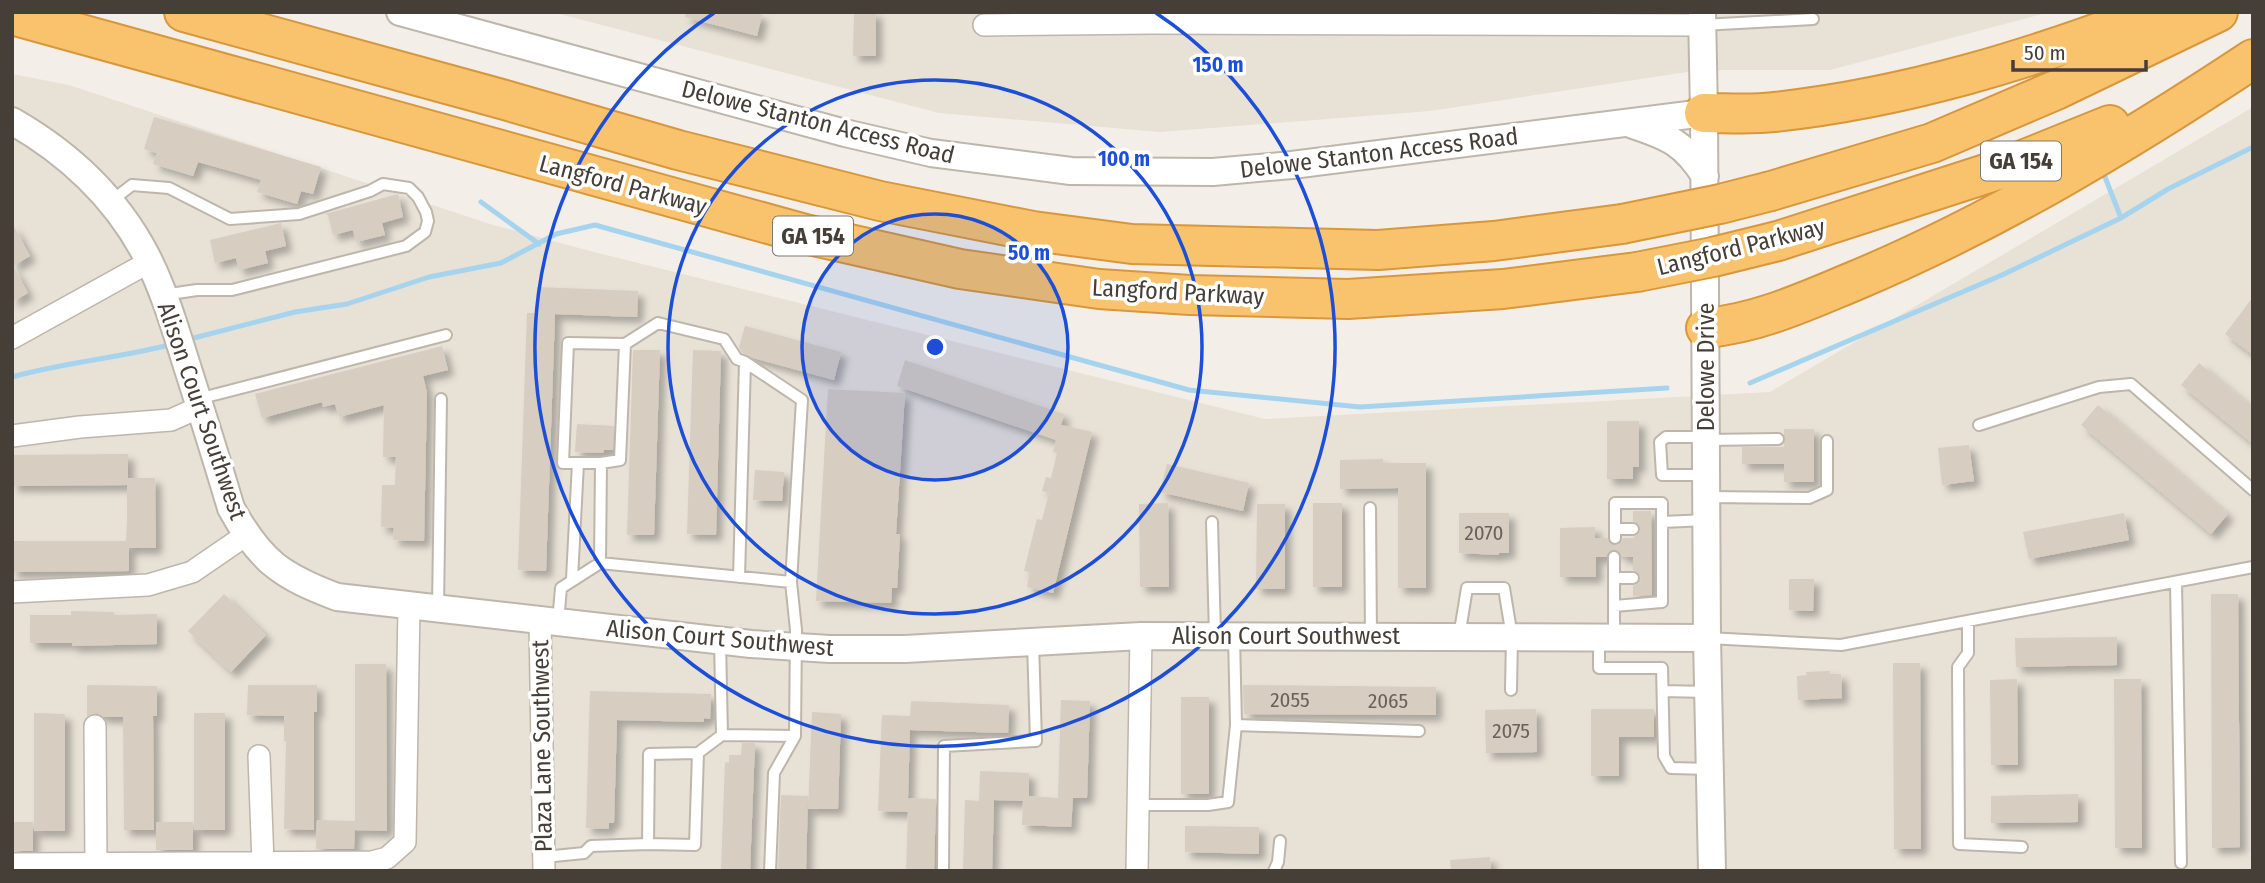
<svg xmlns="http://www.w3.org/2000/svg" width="2265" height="883" font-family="'Fira Sans Condensed',sans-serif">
<defs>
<filter id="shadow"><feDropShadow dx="6" dy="6" stdDeviation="3.5" flood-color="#0004"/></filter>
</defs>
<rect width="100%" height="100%" fill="#f3efe8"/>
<path fill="#e7e1d6" d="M552,12H2050L1830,70H1700L1430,111L1160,132L939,113Z
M12,74L69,85L490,224L590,251L1265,419L1770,392L2253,107V871H12Z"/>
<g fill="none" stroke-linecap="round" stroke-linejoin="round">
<path stroke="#a6d4ee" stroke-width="5" d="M2105,177L2121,218
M481,202L539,244
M186,340L295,312L347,304L429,277L501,263L556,234L595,225L1189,390L1360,407L1667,388
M12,377C65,362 120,358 173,344
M1750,383L2002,275L2121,218L2168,189L2253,147"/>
</g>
<path fill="#d7cdc0" filter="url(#shadow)" d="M686,12H750L762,15L757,36L685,17Z
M854,12H876V56H853Z
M154,117L321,167L313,194L301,191L297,204L257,192L261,180L234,172L198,162L193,176L153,164L157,153L144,149Z
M398,194L403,217L382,223L385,235L356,242L353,230L333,235L328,215L325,214Z
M12,223L30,256L13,266L28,293L12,302Z
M281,223L286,246L265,251L268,263L239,270L236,258L215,263L210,240Z
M537,287L638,291L637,317L555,314L546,571L518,570L527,313H536Z
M2253,297V355L2225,334Z
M745,326L841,352L834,380L753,358L742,353L739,347Z
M442,346L448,370L423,376L427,393L424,541L393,540L394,528L381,527L382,485H395L396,457H383L384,405L339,417L335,404L323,407L322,402L262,418L255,394Z
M633,350H660L654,535H627Z
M693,350L721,351L716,535L687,534Z
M905,360L1064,414L1061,425L1092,432L1053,593L1027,587L1030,572L1024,571L1037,519L1042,520L1049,493L1042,491L1046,477L1051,478L1057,453L1053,452L1056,440L897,386Z
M2199,363L2253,408V444L2181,385Z
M828,389L905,393L896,534H900L897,588H892L891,603L816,601Z
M2098,405L2228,514L2211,534L2081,425Z
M1607,421H1639V467H1633V479H1607Z
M577,424L614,426L613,450H604L603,453L575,452Z
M1784,429H1814V482H1784V464H1742V447H1784Z
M1969,445L1974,481L1942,485L1938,448Z
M128,454V478H155L156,548H129V571L12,572V541H126L127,519V485L12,486V455Z
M1383,459V463H1426V588H1398V488L1340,489V460Z
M1167,464L1249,483L1243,511L1160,492Z
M755,470L784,472L782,501L753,500Z
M1168,503L1169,587H1140L1139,504Z
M1313,503H1342V587H1313Z
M1257,504H1285V589H1256Z
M1633,511H1651L1652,595L1633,596V586L1637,584L1641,579L1639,574L1633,570V557H1622L1620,553L1615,549L1610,551L1606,557H1596V577H1560V528L1595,527V538H1607L1611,544L1616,546L1621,542L1623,538H1633L1640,532L1639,525L1633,521Z
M1459,513H1509V553H1499V555L1459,553Z
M2124,513L2129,540L2029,559L2023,532Z
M1789,579H1814L1813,611L1789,610Z
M224,594L266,635L231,672L188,631Z
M2211,594H2238L2240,847L2212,848Z
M71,611L114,612V615L157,614V644L72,646V643H30V615H71Z
M2117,637V665L2016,667L2015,638Z
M1893,663H1920L1921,849H1894Z
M355,664H386L387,831L355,830Z
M1830,671V674H1841L1842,698L1798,700L1797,676L1807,675L1806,672Z
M2017,679L2018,765H1991L1990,680Z
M2114,679H2141L2142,848H2115Z
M87,685L157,686V716H153L154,830H124L123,717H104L96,713L87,716Z
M248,685H317V712H314V830L284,829L286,741H284V716L247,715Z
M1243,685L1436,687V715L1244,714Z
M590,691L711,694L710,719L704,718V722L617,720L614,823H609V829L586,828Z
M1181,697H1209V794H1181Z
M1061,700L1090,701L1087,798H1073L1071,827L1022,825L1023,801L994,800L992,871H963L965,800L979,801L980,771L1029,773V796L1058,798Z
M911,701L1009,705L1008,733L910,730L908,798L936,799L934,871H906L908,812L878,811L882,715L910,716Z
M1536,709L1537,752L1486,753L1485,710Z
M1591,709H1654V737H1619V776H1591Z
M812,712L841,714L838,809H808Z
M34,713L65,714V831H34Z
M194,713H225V830H194Z
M742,743H755L750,871H726L721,870L725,762L729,763V755H741Z
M2078,794V822L1991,823V796Z
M781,795L808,796L806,871H778Z
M317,820L355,821L354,849H316Z
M12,822H33V851H12Z
M156,822H193V850H156Z
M1185,826L1259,827V854L1185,852Z
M1490,857L1491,871H1451L1450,860Z"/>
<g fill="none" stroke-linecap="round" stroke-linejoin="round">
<g stroke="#beb6aa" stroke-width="14">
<path id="service" d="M1702,25L1813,19
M110,202L132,185L169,188L230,219L299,214L370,191L383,184L409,188L418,197L426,212L428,221L425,232L406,246L232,290H197L163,295
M625,344L568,343L563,463H601L620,460L625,344L658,323L724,339L737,359L745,362L802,400L791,582L796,630L795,736L774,773L770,871
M198,399L446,335
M1979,425L2099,387L2131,384L2253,490
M1706,440L1778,439
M1704,475H1662L1660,442L1666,437H1706
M1706,497L1809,498L1827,490V441
M1370,508L1371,637
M1212,522L1215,636
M1615,529H1633
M1615,538V503H1662V522
M600,563L601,463
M739,577L745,362
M1615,578H1633
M572,579L578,463
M2176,582L2181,863
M1614,606V557
M438,609L441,399
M1968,621V653L1958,667L1959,844L2022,847
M558,622L561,588L600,563L791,582
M1459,637L1467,588H1504L1512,637L1511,690
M1614,637V606L1662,602V522L1707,520
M1599,638V668H1662L1664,756L1671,768L1710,769
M1707,638L1841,645L2253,567
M720,641L722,735
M1663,691L1708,692
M1236,725L1419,731
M1138,805H1208L1228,802L1236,725L1234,636
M648,844L695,845L698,753
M544,857L584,853L591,846L648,844L649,754L698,753L722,735L795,736
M943,871L944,746L1036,741L1033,642
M1274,871L1278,862L1280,841"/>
</g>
<g stroke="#beb6aa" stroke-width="24">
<path id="minor" d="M984,25L1152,23L1702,25
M12,338L149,262
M12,436L80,427L171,420L200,407
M12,592L148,585L192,572L246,535
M540,621L544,871
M95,726L96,864
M259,756L263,863
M12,864L372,862L387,858L405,842L409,605
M1137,871L1141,636"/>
</g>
<g stroke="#beb6aa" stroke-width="30">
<path id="tertiary" d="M400,12L845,133L931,153L1071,171L1213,172L1292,165L1704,113
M1702,12L1704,113L1707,638L1712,871
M12,121C68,153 116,198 146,255C164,290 175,328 187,366C202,413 217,461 231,508C260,561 281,576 337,597L751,644L830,649H905L1141,636L1707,638
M1633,125C1669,137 1684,143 1705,176"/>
</g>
<g stroke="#d8973d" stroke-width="42">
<path id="motorway" d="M184,12L505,100L678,150L880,201L1033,231L1132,244L1378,250L1494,241L1622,224
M12,15L805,234L960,269L1099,289L1190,295L1348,299L1503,289L1637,272
M1704,113C1727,113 1751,115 1774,112C1905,98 2032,59 2154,12
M1771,191L1932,143L2056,90L2218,12
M1778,241L1998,170L2110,125
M1706,328C1758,323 1804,302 1852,282C1993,223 2126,143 2253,59"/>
</g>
<use href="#service" stroke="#fff" stroke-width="10"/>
<use href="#minor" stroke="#fff" stroke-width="21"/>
<use href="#tertiary" stroke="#fff" stroke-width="26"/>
<use href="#motorway" stroke="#f9c36d" stroke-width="38"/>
<g stroke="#d8973d" stroke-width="42" stroke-linecap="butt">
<path id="motorway-bridge" d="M1622,224L1720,204L1771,191
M1637,272L1713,257L1778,241"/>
</g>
<use href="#motorway-bridge" stroke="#f9c36d" stroke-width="38"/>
</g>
<circle cx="935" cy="347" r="133" fill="#1d4ed8" fill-opacity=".12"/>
<g fill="none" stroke="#1d4ed8" stroke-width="3.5">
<circle cx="935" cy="347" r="133"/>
<circle cx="935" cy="347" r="267"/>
<path d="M1156 13A400 400 0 1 1 714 13"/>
</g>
<g text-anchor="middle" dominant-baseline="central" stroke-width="7" stroke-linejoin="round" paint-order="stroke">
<g font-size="21" fill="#6a6259">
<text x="1484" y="533">2070</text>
<text x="1290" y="700">2055</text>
<text x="1388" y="701">2065</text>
<text x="1511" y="731">2075</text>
</g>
<g fill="#fff" stroke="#7e7973" stroke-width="2">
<rect x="1981" y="141.5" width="80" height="39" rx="5"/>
<rect x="773" y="216.5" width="80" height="39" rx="5"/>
</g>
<g font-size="23" font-weight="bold" fill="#463f37">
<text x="2021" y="161">GA 154</text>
<text x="813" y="236">GA 154</text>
</g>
<g font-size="24" fill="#463f37" stroke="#fff">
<text transform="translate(818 122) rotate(14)">Delowe Stanton Access Road</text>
<text transform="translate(1379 153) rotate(-7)">Delowe Stanton Access Road</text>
<text transform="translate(623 185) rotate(15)">Langford Parkway</text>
<text transform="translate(1741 247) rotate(-14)">Langford Parkway</text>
<text transform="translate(1178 292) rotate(3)">Langford Parkway</text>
<text transform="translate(1706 367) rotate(-90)">Delowe Drive</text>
<text transform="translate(202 411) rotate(71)">Alison Court Southwest</text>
<text x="1286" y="636">Alison Court Southwest</text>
<text transform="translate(720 638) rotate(5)">Alison Court Southwest</text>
<text transform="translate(542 746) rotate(-91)">Plaza Lane Southwest</text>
</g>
</g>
<circle cx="935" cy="347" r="10" fill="#1d4ed8" stroke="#fff" stroke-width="3.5"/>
<g font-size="21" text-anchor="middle" font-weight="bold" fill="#1d4ed8" stroke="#fff" stroke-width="7" stroke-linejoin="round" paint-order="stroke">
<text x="1218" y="72">150 m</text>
<text x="1124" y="166">100 m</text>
<text x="1029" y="260">50 m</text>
</g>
<rect width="2265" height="883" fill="none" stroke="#463f37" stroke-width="28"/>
<path d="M2013 60v10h133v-10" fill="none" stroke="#463f37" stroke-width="3.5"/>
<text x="2024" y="60" font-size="21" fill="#463f37" stroke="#ffffff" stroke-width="5" paint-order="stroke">50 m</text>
</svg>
